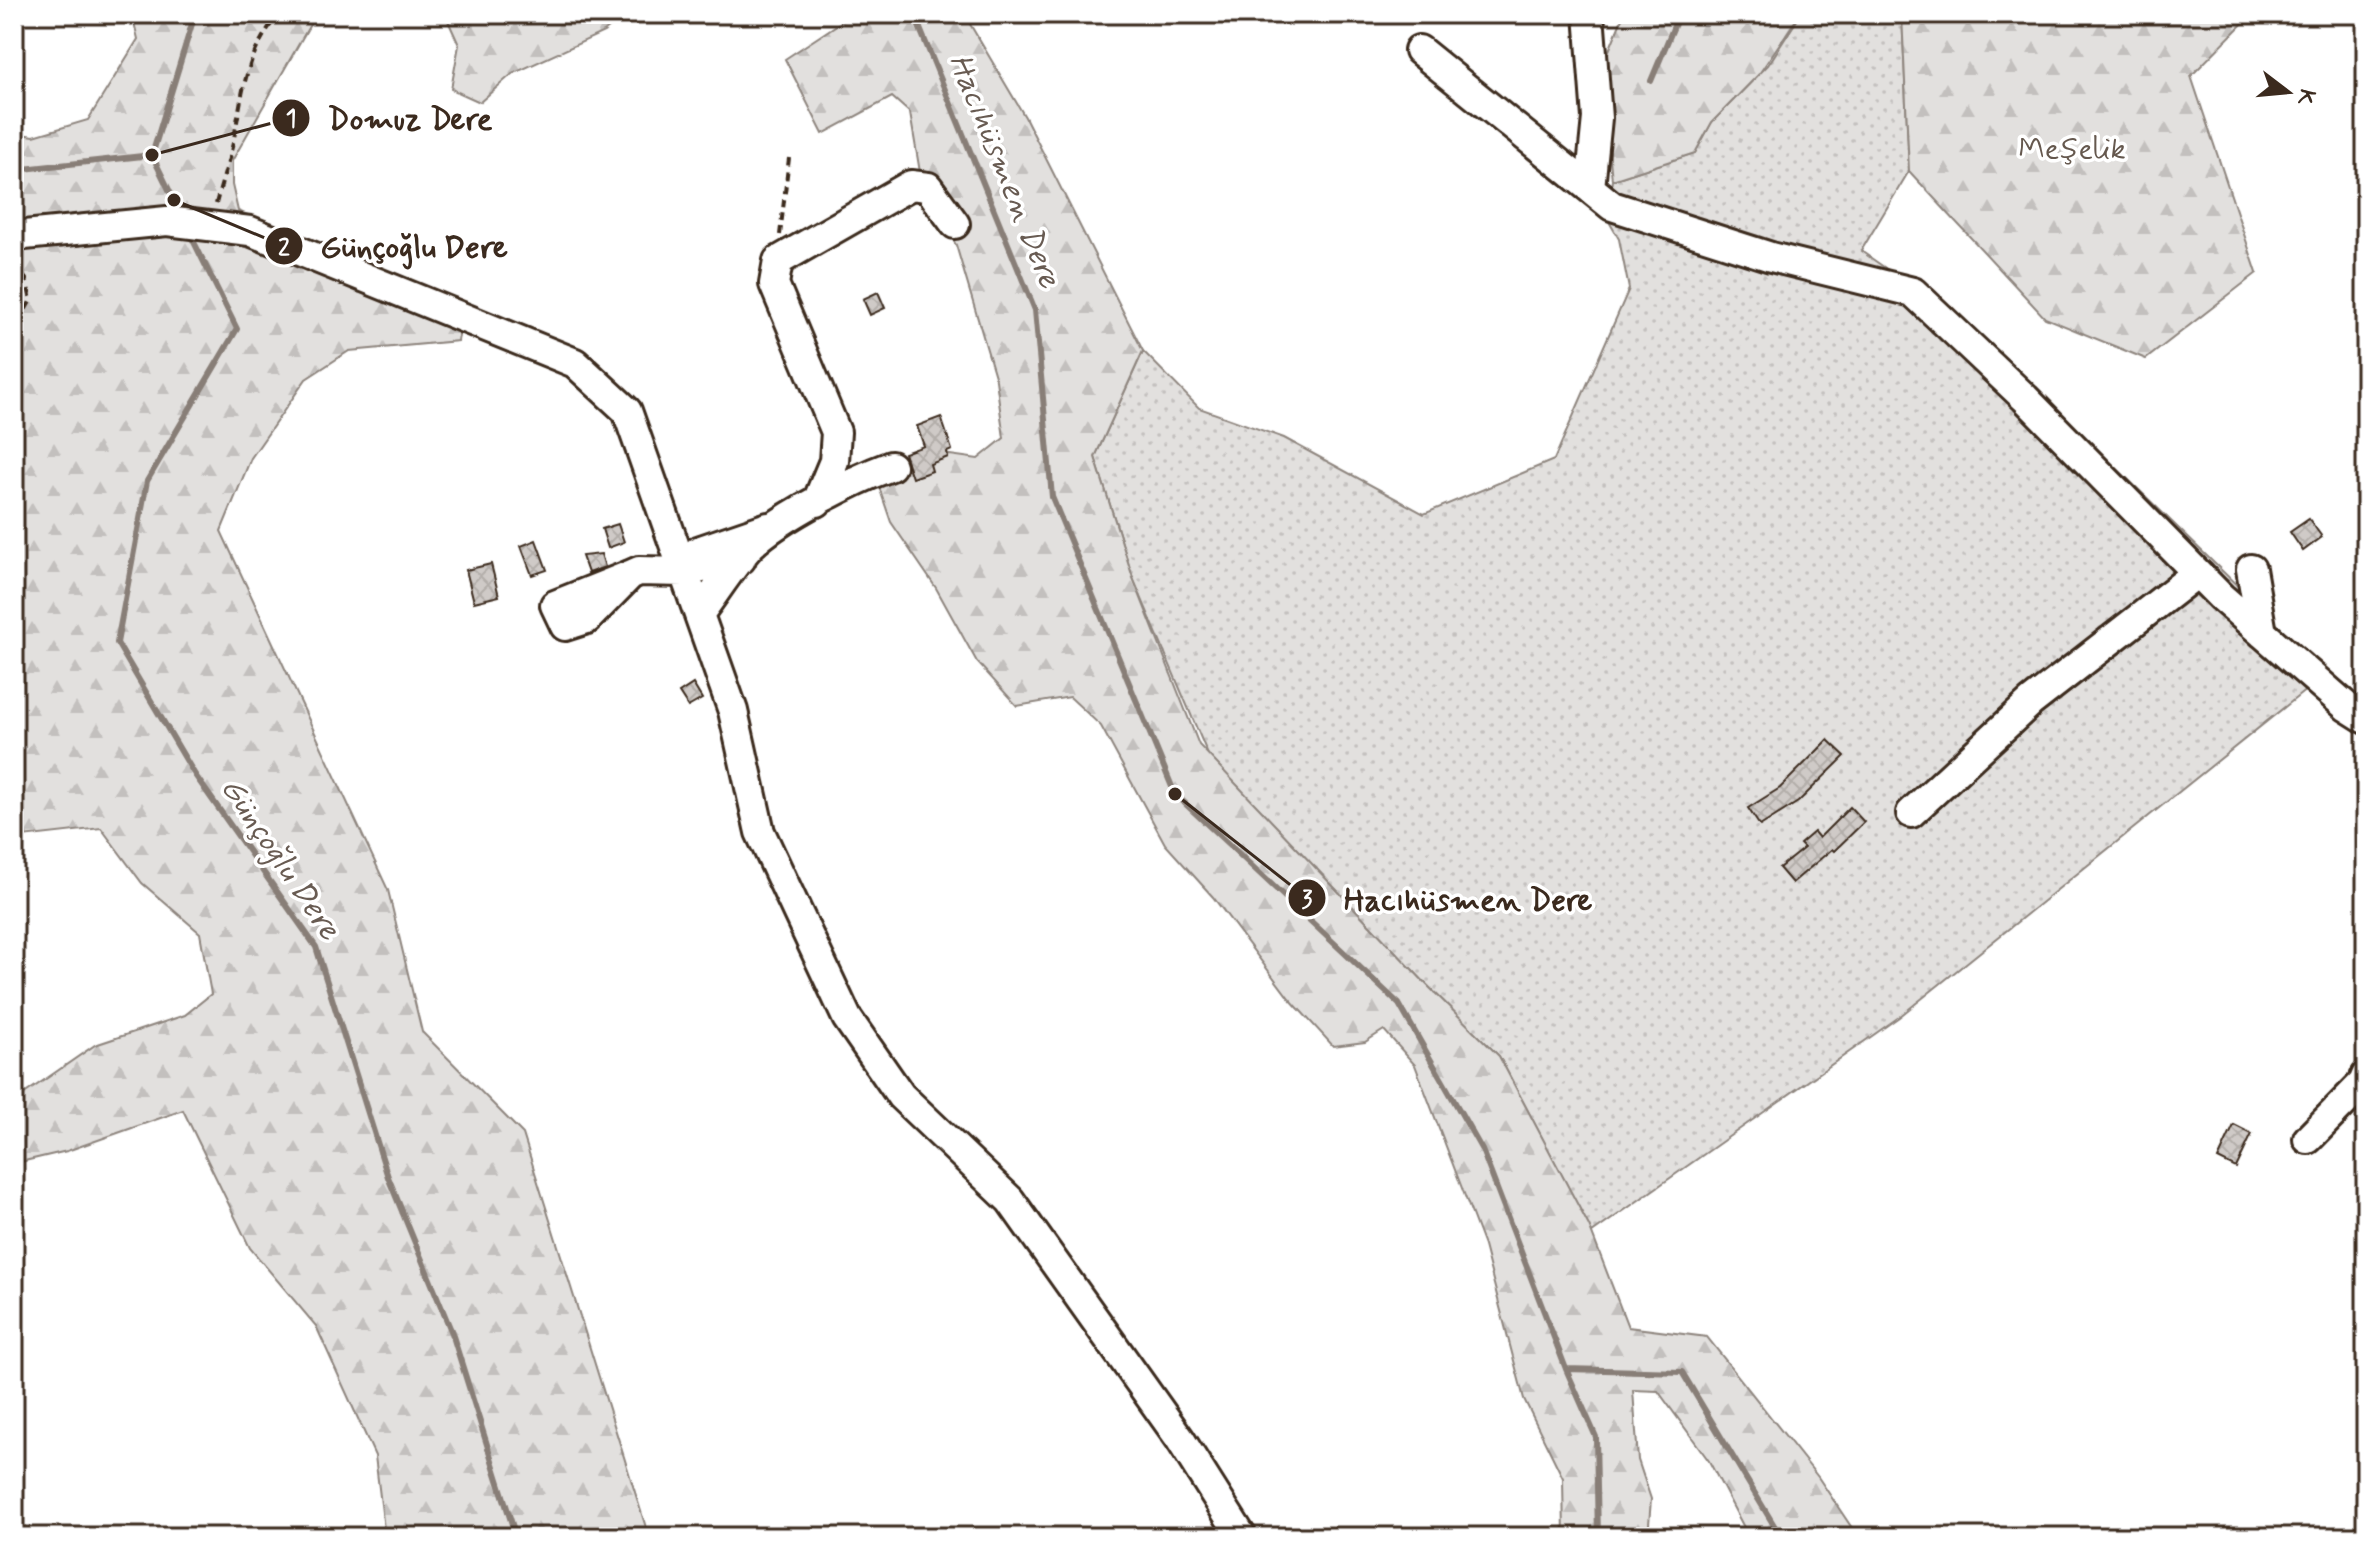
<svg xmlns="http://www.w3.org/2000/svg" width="2380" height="1551" font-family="Mynerve,sans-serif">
<defs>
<pattern id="grass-dots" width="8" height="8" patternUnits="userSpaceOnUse" patternTransform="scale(2)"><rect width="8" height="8" fill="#e2e0de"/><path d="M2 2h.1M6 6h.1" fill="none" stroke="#c3c0be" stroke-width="1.8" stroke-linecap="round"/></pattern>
<pattern id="forest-firs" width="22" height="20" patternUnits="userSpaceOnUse" patternTransform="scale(2)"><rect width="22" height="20" fill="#e2e0de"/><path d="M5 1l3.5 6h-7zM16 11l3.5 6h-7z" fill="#c3c0be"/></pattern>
<pattern id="building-cross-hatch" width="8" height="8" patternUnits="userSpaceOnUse" patternTransform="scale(2)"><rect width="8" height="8" fill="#cfcac7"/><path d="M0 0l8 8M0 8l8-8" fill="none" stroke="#b3aeaa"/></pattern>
</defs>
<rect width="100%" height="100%" fill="#fff"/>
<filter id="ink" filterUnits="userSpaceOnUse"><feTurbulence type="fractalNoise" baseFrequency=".0125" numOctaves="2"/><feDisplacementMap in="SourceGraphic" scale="16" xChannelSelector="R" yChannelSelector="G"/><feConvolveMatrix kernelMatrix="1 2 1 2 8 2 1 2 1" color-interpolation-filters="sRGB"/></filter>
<g filter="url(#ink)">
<path fill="url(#grass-dots)" stroke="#8e857e" stroke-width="2" d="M1801,14H1902L1909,171L1861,251L1978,333L2327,673L1899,1017L1592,1233L1499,1056L1427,985L1208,755L1133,578L1095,457L1143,351L1199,408L1284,438L1424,514L1554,460L1629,289L1619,239L1607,218L1612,180L1695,153L1712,122L1768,65Z"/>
<path fill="url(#forest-firs)" stroke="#8e857e" stroke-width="2" d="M132,14H316L232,161V185L238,211L464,303L458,341L349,351L306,379L251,458L221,531L388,890L422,1032L523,1134L649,1537H385L375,1456L316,1326L250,1248L183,1110L67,1151L20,1162L14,1150V1101L95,1045L185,1015L211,994L200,933L142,883L101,828L14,838V133L34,136L88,120L138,39Z
M445,14H626L604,32L512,74L480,102L451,89L459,45Z
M843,14H964L1025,117L1143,351L1095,457L1133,578L1199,745L1427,985L1499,1056L1589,1226L1628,1327L1707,1337L1818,1477L1858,1537H1749L1709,1461L1658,1391L1633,1390L1638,1460L1651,1499L1648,1537H1564L1563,1478L1524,1399L1484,1246L1415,1065L1384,1030L1365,1042L1333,1046L1289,998L1213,897L1165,844L1101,726L1070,697L1017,706L977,662L936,588L891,522L877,481L912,460L950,455L978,459L1004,438L996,380L956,245L923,190L910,113L892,97L823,134L785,59L847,18Z
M1624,14H1800L1759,74L1712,122L1695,153L1612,180L1608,138V53Z
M1902,14H2252L2191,76L2257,273L2146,359L2045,318L1909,171Z"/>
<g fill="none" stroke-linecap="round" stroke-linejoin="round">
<path stroke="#887e77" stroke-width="6" d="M914,14L1035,310L1052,497L1175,794L1399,1004L1482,1150L1566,1369L1682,1372L1781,1537
M1651,81L1679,14
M152,155L174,200
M14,170L152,155L195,14
M191,236L237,329L147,481L117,643L195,775L316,947L388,1177L452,1333L516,1537
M1566,1369L1596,1437L1598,1537"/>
</g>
<path fill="url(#building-cross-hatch)" stroke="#3b2a1e" stroke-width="2" d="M878,292L885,308L870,315L863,299Z
M941,417L952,450L947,452L948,457L930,464L932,471L912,478L904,453L924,446L917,426Z
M2309,519L2322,537L2303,551L2290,532Z
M618,524L624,542L608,548L602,529Z
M536,540L547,570L532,575L521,546Z
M601,554L605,567L588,573L582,556Z
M491,564L499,596L474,602L466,570Z
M693,684L702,699L688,707L679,693Z
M1828,740L1845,756L1798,802L1760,826L1748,808L1780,788Z
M1850,807L1864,822L1834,851L1832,849L1792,883L1779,868L1804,848L1800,844L1814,832L1819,838Z
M2234,1125L2252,1134L2236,1168L2218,1159Z"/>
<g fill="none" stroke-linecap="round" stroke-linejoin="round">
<g stroke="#3b2a1e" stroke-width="34">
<path id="minor" d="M1589,14L1597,118L1590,188
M1419,50L1612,206L1771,257L1913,292L2025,398L2221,597L2347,707L2366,719
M14,236L167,221L250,231L575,363L627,411L733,711L760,832L847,1018L901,1096L1010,1200L1180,1439L1242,1537
M817,502L834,461L836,432L774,284L778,261L911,185L928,187L955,224
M691,561L698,551L768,527
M2251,569L2262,633
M630,575L587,619L565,626L555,605L630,575L639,571L684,572L741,559
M699,614C716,592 732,565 751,545C780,517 853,480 891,466
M1911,813L2031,702L2197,573
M2308,1139L2363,1083L2366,1076"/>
</g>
<path stroke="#3b2a1e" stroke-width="4" stroke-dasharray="8 6" stroke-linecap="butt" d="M216,204C221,184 228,164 233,143C244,88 243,62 278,14
M780,235L789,158
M14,266L26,279L31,300L14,330"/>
<use href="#minor" stroke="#fff" stroke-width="28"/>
</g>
</g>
<g text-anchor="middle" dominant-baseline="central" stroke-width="7" stroke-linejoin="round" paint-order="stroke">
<g font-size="30" fill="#65584e" stroke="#fff">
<text x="2072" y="149">Meşelik</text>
</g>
<g font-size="32" font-style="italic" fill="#685b52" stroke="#fff">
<text transform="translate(1004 171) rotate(68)">Hacıhüsmen Dere</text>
<text transform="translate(280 859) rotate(56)">Günçoğlu Dere</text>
</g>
</g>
<path fill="none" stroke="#3b2a1e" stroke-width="3" d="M152 155L291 118M174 200L284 246M1175 794L1307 898"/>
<g fill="#3b2a1e" stroke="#fff" stroke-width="3">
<circle cx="152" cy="155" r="8"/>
<circle cx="174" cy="200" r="8"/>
<circle cx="1175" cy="794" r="8"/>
<circle cx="291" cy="118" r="20"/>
<circle cx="284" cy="246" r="20"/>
<circle cx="1307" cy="898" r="20"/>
</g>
<g font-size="24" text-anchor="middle" font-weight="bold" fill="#fff">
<text x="291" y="126">1</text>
<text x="284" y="255">2</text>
<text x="1307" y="907">3</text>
</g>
<g font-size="32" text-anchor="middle" font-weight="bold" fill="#3b2a1e" stroke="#fff" stroke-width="7" stroke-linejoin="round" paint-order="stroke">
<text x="410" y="129">Domuz Dere</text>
<text x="414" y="257">Günçoğlu Dere</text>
<text x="1468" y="910">Hacıhüsmen Dere</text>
</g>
<rect width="2380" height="1551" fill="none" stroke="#fff" stroke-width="48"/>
<rect x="24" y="24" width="2332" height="1503" fill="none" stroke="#3b2a1e" stroke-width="3" filter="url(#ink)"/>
<g transform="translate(2288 92) rotate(106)" stroke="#ffffff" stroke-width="6" paint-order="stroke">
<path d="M0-6L14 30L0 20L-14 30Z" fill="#3b2a1e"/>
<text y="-12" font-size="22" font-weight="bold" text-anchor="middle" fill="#3b2a1e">K</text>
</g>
</svg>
